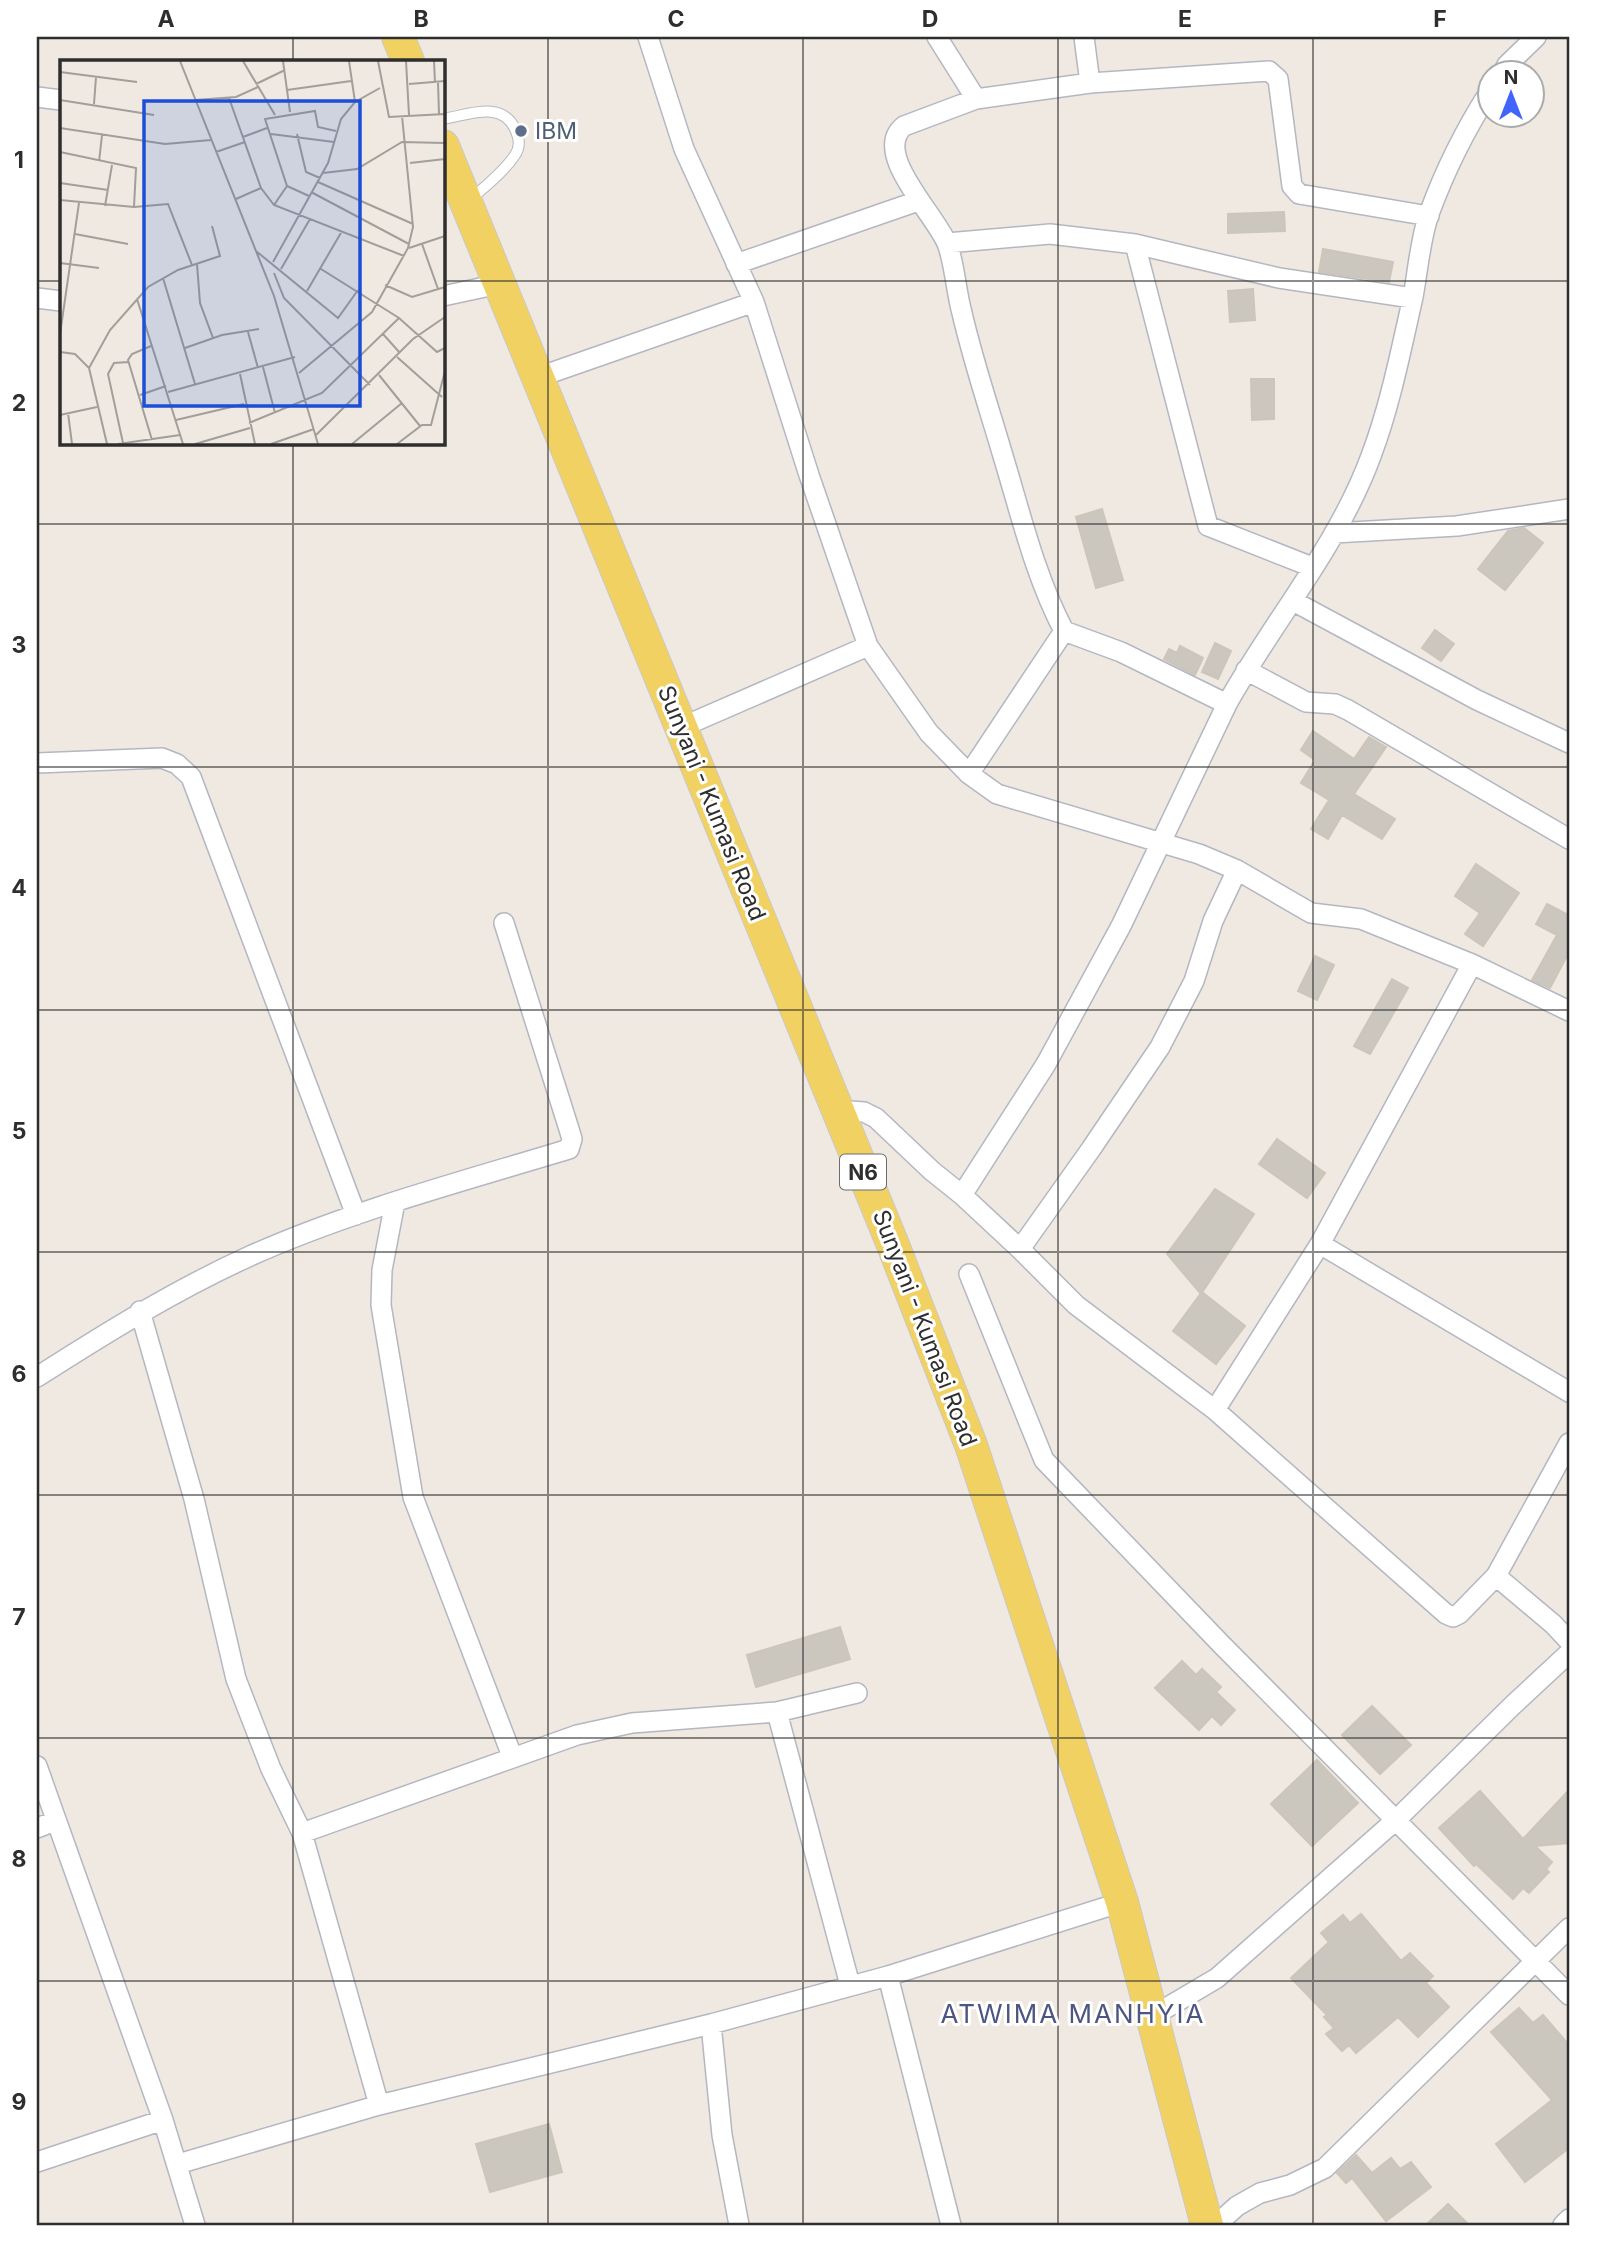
<svg xmlns="http://www.w3.org/2000/svg" width="1606" height="2262" font-family="Inter,sans-serif">
<rect width="100%" height="100%" fill="#efe9e1"/>
<path fill="#cbc7bf" stroke="#cbc5ba" stroke-width="2" d="M1284,212L1285,231L1228,233V214Z
M1323,249L1393,262L1389,282L1319,272Z
M1253,289L1255,320L1230,322L1228,291Z
M1251,379H1274V419L1252,420Z
M1102,509L1123,580L1096,588L1076,517Z
M1524,528L1543,543L1505,590L1478,569L1508,531Z
M1435,630L1454,644L1441,661L1422,648Z
M1215,643L1231,651L1218,679L1202,672Z
M1180,646L1203,658L1195,675L1164,659L1169,649L1177,653Z
M1313,731L1354,759L1369,737L1386,747L1354,794L1395,819L1382,839L1342,815L1328,839L1311,829L1329,800L1301,783L1315,760L1301,750Z
M1476,864L1519,893L1483,946L1465,934L1480,913L1455,896Z
M1547,904L1568,915L1569,912V952L1550,988L1532,980L1557,935L1536,924Z
M1315,956L1334,965L1317,1000L1298,991Z
M1392,979L1408,988L1370,1054L1354,1046Z
M1277,1139L1325,1173L1307,1198L1259,1164Z
M1215,1189L1254,1214L1201,1294L1167,1254Z
M1202,1292L1245,1326L1216,1364L1173,1331Z
M840,1627L850,1659L756,1687L747,1655Z
M1182,1661L1196,1675L1202,1669L1221,1687L1216,1692L1235,1710L1221,1725L1212,1716L1199,1730L1155,1688Z
M1372,1706L1411,1745L1380,1774L1342,1735Z
M1317,1760L1358,1803L1312,1846L1271,1804Z
M1569,1790V1843L1535,1846L1552,1862L1546,1869L1549,1872L1529,1893L1523,1888L1513,1899L1476,1864L1474,1866L1439,1828L1480,1791L1523,1839Z
M1361,1914L1401,1961L1410,1953L1433,1976L1426,1983L1449,2007L1418,2037L1398,2017L1356,2053L1349,2045L1342,2051L1326,2034L1334,2028L1324,2017L1327,2015L1291,1978L1329,1942L1321,1933L1343,1915L1350,1923Z
M1519,2008L1533,2023L1543,2015L1569,2045V2148L1525,2182L1496,2144L1552,2100L1491,2032Z
M549,2124L562,2172L490,2192L476,2144Z
M1356,2155L1372,2173L1391,2158L1400,2169L1411,2162L1431,2187L1386,2221L1352,2178L1346,2183L1337,2173Z
M1448,2204L1469,2225H1426Z"/>
<g fill="none" stroke-linecap="round" stroke-linejoin="round">
<g stroke="#b4b7c1" stroke-width="12">
<path id="lane" d="M443,119C468,115 502,100 515,129C519,138 521,146 515,155C504,172 484,187 469,201"/>
</g>
<g stroke="#b4b7c1" stroke-width="22">
<path id="street" d="M648,37L684,149L754,302L809,475L868,646L929,733L969,774L997,794L1199,854L1237,870L1311,913L1361,919L1472,964L1569,1011
M937,37L976,99
M1084,37L1090,83
M1502,74L1507,65L1536,37
M37,97L61,100
M947,243L1050,234L1135,244L1279,278L1412,298
M1135,244L1208,526L1312,567
M736,264L918,201
M443,296L499,284
M37,298L61,301
M536,378L754,302
M1334,533L1457,526L1569,509
M1293,601L1477,700L1569,743
M1246,670L1306,702L1335,704L1348,710L1569,839
M1227,704L1121,652L1064,631C1035,576 1021,515 1003,456C989,408 973,361 962,313C956,291 955,267 948,246C939,218 870,153 904,126L976,99L1090,83L1269,71L1278,79L1292,186L1299,194L1429,216
M682,727L868,646
M37,763L162,758L177,764L191,777L356,1215
M969,774L1064,631
M837,1110L864,1112L876,1118L932,1171L962,1195L1020,1249L1076,1305L1215,1410L1446,1614L1453,1617L1459,1614L1496,1576L1569,1443
M962,1195L1046,1064L1121,926L1227,704C1273,621 1338,546 1371,456C1390,406 1401,350 1413,297C1418,270 1420,240 1429,214C1445,170 1465,130 1490,91
M395,1202L382,1270L381,1305L413,1497L512,1756
M1320,1244L1569,1392
M1020,1249L1091,1149L1160,1047L1194,981L1213,921L1237,870
M969,1274L1044,1460L1221,1644L1569,1995
M140,1311L194,1499L236,1679L271,1769L302,1833L379,2105
M37,1377C106,1333 175,1290 250,1256C350,1211 464,1181 569,1149L572,1139L569,1129L504,923
M1215,1410L1320,1244L1472,964
M1496,1576L1553,1624L1569,1641
M777,1712L850,1985
M37,1766L163,2120L195,2225
M37,1828L55,1821
M302,1833L577,1735L632,1723L777,1712L857,1693
M888,1976L951,2225
M1151,2017L1217,1978L1397,1819L1513,1705L1569,1653
M711,2024L722,2135L739,2225
M37,2162L163,2120
M178,2164L379,2105L711,2024L888,1976L1122,1902
M1216,2225L1237,2206L1260,2193L1290,2185L1325,2168L1569,1928
M1563,2225L1569,2219"/>
</g>
<g stroke="#c9c9c9" stroke-width="34">
<path id="primary" d="M398,37L408,61
M443,146L893,1245L971,1445L1122,1902L1207,2225"/>
</g>
<use href="#lane" stroke="#fff" stroke-width="10"/>
<use href="#street" stroke="#fff" stroke-width="19"/>
<use href="#primary" stroke="#f2d163" stroke-width="32"/>
</g>
<path fill="none" stroke="#2e2e2e" stroke-width="2" stroke-opacity="0.55" d="M293,37V61M548,37V2225M803,37V2225M1058,37V2225M1313,37V2225M37,281H61M443,281H1569M293,443V2225M37,524H1569M37,767H1569M37,1010H1569M37,1252H1569M37,1495H1569M37,1738H1569M37,1981H1569"/>
<circle fill="#5c6f8a" stroke="#fff" stroke-width="2.5" cx="521" cy="131" r="7"/>
<g text-anchor="middle" dominant-baseline="central" stroke-width="6" stroke-linejoin="round" paint-order="stroke">
<rect fill="#fff" stroke="#6d6d6d" stroke-width="2" x="840" y="1154.5" width="46" height="35" rx="5"/>
<g font-size="21" font-weight="bold" fill="#2e2e2e">
<text x="863" y="1172">N6</text>
</g>
<g font-size="23" fill="#4e5e75" stroke="#fff" text-anchor="start">
<text x="535" y="131">IBM</text>
</g>
<g font-size="23" fill="#2e2e2e" stroke="#fff">
<text transform="translate(712 803) rotate(68)">Sunyani - Kumasi Road</text>
<text transform="translate(925 1328) rotate(69)">Sunyani - Kumasi Road</text>
</g>
<g font-size="26" letter-spacing="2" fill="#4d5680" stroke="#fff">
<text x="1073" y="2013">ATWIMA MANHYIA</text>
</g>
</g>
<g transform="translate(60 60)">
<rect width="385" height="385" fill="#efe9e1"/>
<path fill="none" stroke="#a29e99" stroke-width="2" d="M120,1L214,236L258,384M183,1L215,55M223,1L230,52M289,1L295,42M318,1L329,57L385,54M346,1L349,55M374,1L375,23M0,12L77,22M378,22L379,54M196,24L225,10M349,24L385,21M227,30L291,21M169,38L201,128L214,145L344,196M0,40L94,55M135,40L176,37L198,27M34,44L36,17M0,68L105,84L151,80M211,74L274,82M237,74L246,112L260,118M183,77L207,68M0,92L76,108L74,147M156,92L185,82M39,102L42,75M350,103L385,99M263,113L297,109L342,82L385,83M258,122L353,164M0,123L48,130M251,132L349,184M249,136L227,126L205,59L255,51L258,67L276,71M176,139L201,128M0,140L74,147L108,144L132,205M214,145L227,126M45,146L52,105M15,174L68,184M362,184L378,229M349,188L385,176M196,191L278,258L298,230M213,202L268,103L281,59L295,42L320,28M0,203L39,208M137,204L140,243L153,278M221,209L250,159M261,209L339,258L377,292L385,288M214,213L224,238L310,325M103,218L135,324M325,225L352,237L385,227M247,231L282,171M77,239L123,384M188,272L198,308M0,274L19,143M323,274L340,293M91,286L72,294L68,300L92,380M125,288L162,275L199,269M0,292L15,294L29,308L47,384M337,297L382,337M203,307L215,353M29,308L50,270L88,227L118,210L160,196L152,166M239,313L312,252L348,188L353,167L342,56M180,314L195,384M319,315L360,366M108,332L235,297M80,335L106,326M8,353L12,384M0,355L37,347M116,360L184,344M189,363L262,333L339,258M256,375L353,279L385,257M63,383L48,314L54,303L68,302M58,384L120,375M135,384L190,368M211,384L254,369M292,384L342,343M337,384L362,365H371L385,311"/>
<path fill="#1d4ed8" fill-opacity="0.15" stroke="#1d4ed8" stroke-width="3.5" d="M84,41H300V346H84Z"/>
<rect width="385" height="385" fill="none" stroke="#2e2e2e" stroke-width="3.5"/>
</g>
<rect width="1606" height="2262" fill="none" stroke="#ffffff" stroke-width="77"/>
<g transform="translate(1511 94)"><circle r="33" fill="#ffffff" stroke="#ababab" stroke-width="2"/>
<path d="M0-5L12 26L0 18L-12 26Z" fill="#4264fb"/>
<text y="-10" font-size="19" font-weight="bold" text-anchor="middle" fill="#2e2e2e">N</text>
</g>
<rect x="38" y="38" width="1530" height="2186" fill="none" stroke="#2e2e2e" stroke-width="2.5"/>
<g font-size="23" text-anchor="middle" font-weight="bold" fill="#2e2e2e">
<text x="166" y="27">A</text>
<text x="421" y="27">B</text>
<text x="676" y="27">C</text>
<text x="930" y="27">D</text>
<text x="1185" y="27">E</text>
<text x="1440" y="27">F</text>
<text x="19" y="168">1</text>
<text x="19" y="411">2</text>
<text x="19" y="653">3</text>
<text x="19" y="896">4</text>
<text x="19" y="1139">5</text>
<text x="19" y="1382">6</text>
<text x="19" y="1625">7</text>
<text x="19" y="1867">8</text>
<text x="19" y="2110">9</text>
</g>
</svg>
